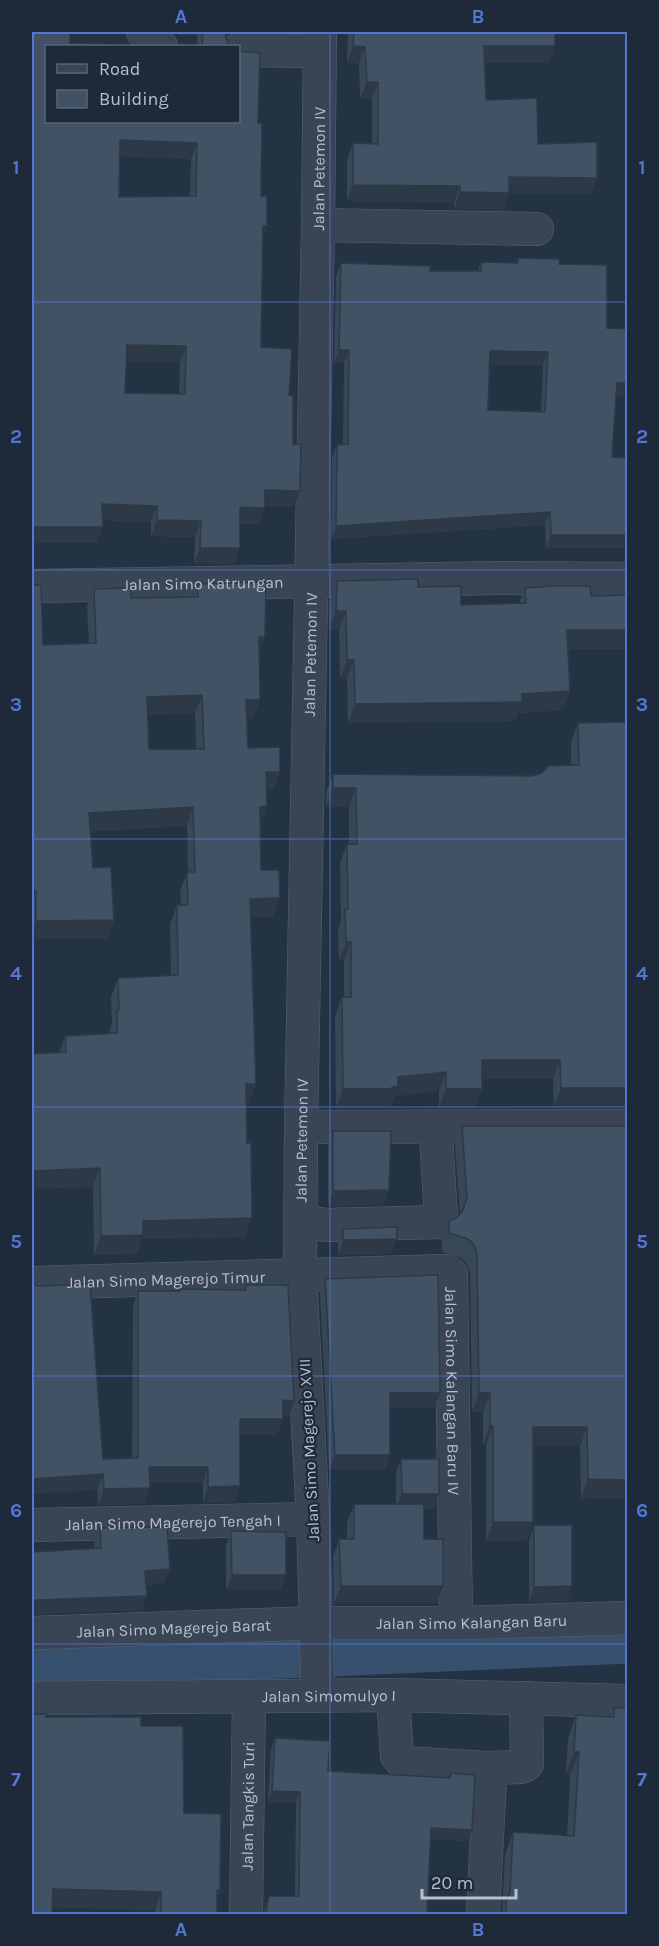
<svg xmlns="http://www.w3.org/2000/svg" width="659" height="1946" font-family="Karla,sans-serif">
<rect width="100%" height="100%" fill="#243344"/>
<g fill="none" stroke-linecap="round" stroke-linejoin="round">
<path stroke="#37506d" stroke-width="57" d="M32,1661L628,1635"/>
<g stroke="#576371" stroke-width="34">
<g id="minor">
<path d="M143,32L154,44L161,46"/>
<path d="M238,50L320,51"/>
<path d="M318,225L537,229"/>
<path id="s1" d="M32,586L499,578L628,579"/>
<path d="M301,1127L628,1126"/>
<path d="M301,1221L326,1225L439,1222L441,1218L436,1137"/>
<path id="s2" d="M32,1283L446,1271L451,1274L456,1623"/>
<path id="s3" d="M32,1525L313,1519"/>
<path id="s4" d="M32,1633L316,1623H456L628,1618"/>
<path d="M393,1695L397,1756L404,1763L487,1768L490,1777L483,1914"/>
<path id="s5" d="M318,1696L313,1519L300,1276L301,1127L318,225L320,32"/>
<path id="s6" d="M32,1698L393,1695L628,1701"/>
<path d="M487,1768L521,1767L527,1764L526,1698"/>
<path id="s7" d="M246,1914L249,1697"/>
</g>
</g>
<use href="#minor" stroke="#394554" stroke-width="33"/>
</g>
<path fill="#374756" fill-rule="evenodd" d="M172,32H237L229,33L226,37L228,44L231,46H197V35L175,34Z
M348,32H555L549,63H484L486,100L538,144L591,194H508L503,210L454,209V203L347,201V160L353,143L372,144V99H360L359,63H347Z
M46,122L258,123L261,196L267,226L263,236L261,347L289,395L293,445L300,491L294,507L265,506L259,524H240L234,564H194L195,537L151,536V522L103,520L97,543ZM119,156L191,159L190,196L119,197ZM126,361L180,362L179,394L125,393Z
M518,258L559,264L607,328L627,396H616L612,457L627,458V548H546L545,525L331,539L332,458L337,445L343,444L344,363H334L336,276L341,263L430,271H478L481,262L516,263ZM489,365H543L541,411L488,410Z
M337,581L418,587L461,605L519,603L525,588L591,596L627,595V649H568L570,691L563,710L518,713L515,721L348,723L347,679H340L339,630H329L330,600Z
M32,584L43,645L89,644L87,607L94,589L131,598L193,597L197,584L259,652L253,719H247L248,748L274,790H267L260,825L261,870L273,917H251L249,1103H246L245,1237L142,1239L137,1254L94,1255L93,1187L59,1053L65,1036L110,1033V1029L112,1023L111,997L118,978L171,975L170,924L177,905H181L180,890L188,872L187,826L90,831L93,868L114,920L107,939H32ZM195,713L196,749H149L147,715Z
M578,723L627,1107H554L553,1079H482L475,1108H439V1091L395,1096L391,1106H386L385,1108H336L335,1016L342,997H344V961H339L338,928L341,921L340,863L347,844H349V807H326V793L333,774L532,776L571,765V742Z
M462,1126L627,1499L581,1498L580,1446H533V1522L526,1541H486V1445H483V1412H472L470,1273L467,1264L461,1258L442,1252V1240L449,1221L456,1218L460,1215L455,1145Z
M333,1131L389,1190L383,1205L328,1206V1146Z
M343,1229L391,1254L338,1255V1243Z
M325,1279L434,1408H390V1455L385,1470H329L320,1294Z
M246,1285L289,1416H283V1419L277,1435H240L234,1502L203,1503V1483H150L145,1504L98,1505L97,1490L103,1459L132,1458L133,1307L138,1291H179L180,1289L244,1290Z
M401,1459L434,1509H424V1539L437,1604H334L333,1557L339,1539H347V1522L354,1504H396V1473Z
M534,1525L567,1601L529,1602V1540Z
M100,1528L164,1583L146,1585L147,1596L141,1610L32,1614V1552L95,1548L94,1542Z
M231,1531L286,1575L280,1590H226V1546Z
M614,1708L627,1914H502L505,1855L513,1832L567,1836L570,1775L566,1774L568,1738L576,1715L611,1717Z
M46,1717L141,1726L220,1890L217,1897V1914H155V1910L52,1907Z
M275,1738L328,1771L449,1778L451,1773L468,1841L431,1839L264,1914L265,1907L269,1896H295L296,1803L268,1802L271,1749Z"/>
<path fill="#2d3946" d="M176,32H198L197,35L175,34Z
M225,32H237L229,33L222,41Z
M353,46L365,47L359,63H347Z
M484,46H555L549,63H478Z
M367,82H378L372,99H360Z
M120,140L197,143L191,159L114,156Z
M509,177L597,178L591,194H508L503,210L454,209L460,192Z
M353,185L460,186L454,203L347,201Z
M263,226H267L261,242Z
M127,345L186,346L180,362L121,361Z
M339,350H349L344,363H334Z
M490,351L548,352L543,365H485Z
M617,383H627V396L612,397Z
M265,490L300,491L294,507L259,506Z
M102,504L157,506L151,522L96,520Z
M240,507L265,508L259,524H234Z
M550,512L545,525L331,539L336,526Z
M157,520L201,521L195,537L151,536Z
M32,527H103L97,543H32Z
M551,535H627V548H546Z
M200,548H240L234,564H194Z
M336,611H346L339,630H329Z
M567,630H627V649H561Z
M259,637H265L258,656Z
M347,660H354L347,679H340Z
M570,691L563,710L518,713L515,721L348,723L355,704Z
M202,695L195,713L140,715L147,697Z
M246,700H260L253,719H240Z
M266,772H280L274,790H259Z
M333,788H356L349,807H326Z
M267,806L260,825V807Z
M193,807L187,826L82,831L89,813Z
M32,891H36L32,903Z
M280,898L273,917H243L250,899Z
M114,920L107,939H32V934L36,921Z
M346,942H351L344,961H339Z
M482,1060H560L553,1079H475Z
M446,1072L439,1091L395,1096L391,1106H386L385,1108H336L343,1089L398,1077Z
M246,1084H256L249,1103H239Z
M561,1088H627V1107H554Z
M446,1089H482L475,1108H439Z
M100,1168L93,1187L32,1189V1171Z
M389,1190L383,1205L328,1206L333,1191Z
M252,1218L245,1237L142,1239L137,1254L94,1255L101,1236L143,1221Z
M397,1239L391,1254L338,1255L343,1240Z
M390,1393H440L434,1408H384Z
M479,1393H490L483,1412H472Z
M283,1400L294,1401L289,1416H277Z
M240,1419H283L277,1435H234Z
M490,1426H493L486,1445H483Z
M533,1427H587L580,1446H526Z
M335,1455H390L385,1470H329Z
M149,1467H208L203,1483H143Z
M103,1474L97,1490L32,1494V1479Z
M588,1479L627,1480V1499L581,1498Z
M240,1486L234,1502L203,1503L208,1487Z
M150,1488L145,1504L98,1505L104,1489Z
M402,1494H439L434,1509H396Z
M493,1522H533L526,1541H486Z
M170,1569L164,1583L140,1585L145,1571Z
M232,1575H286L280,1590H226Z
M341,1586H443L437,1604H334Z
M572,1586L567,1601L529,1602L534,1587Z
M147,1596L141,1610L32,1614V1601L37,1600Z
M574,1752H579L570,1775L566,1774Z
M272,1791L300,1792L296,1803L268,1802Z
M431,1828L472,1830L468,1841L427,1839Z
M53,1889L161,1892L155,1910L46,1907Z"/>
<path fill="#405264" stroke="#2d3946" stroke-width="1.5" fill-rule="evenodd" d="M32,32H70V43L113,45V46H46V122H238V51L260,53L258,123H262L261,196H267V226H263L261,347L292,349L289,395H293V445L301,444L300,491L265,490V508L240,507V548H200L201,521L157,520V506L102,504L103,527H32ZM120,140L197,143L196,196L119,197ZM127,345L186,346L185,394L125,393Z
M203,32H226L225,34L228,44L231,46H202Z
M354,32H555V46H484L486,100L537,98L538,144L597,142V178L509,177V193L460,192V186L353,185V143L378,144V82H367L365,47L353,46Z
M518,258L560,259L559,264L607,265V328L627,329V383H617L612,457L627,458V535H551L550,512L336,526L337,445L348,444L349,350H339L341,263L430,266V271H481V262L518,263ZM490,351L548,352L545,412L488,410Z
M418,579V587L461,586V605L526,603L525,588L550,586H590L591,596L627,595V630H567L570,691L522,694V702L355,704L354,660H347L346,611H336L337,581Z
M266,582L265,637H259L260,700H246L248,748L280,747V772H266L267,806L260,807L261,870H279L280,898L250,899L256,1084H246L247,1143H251L252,1218L143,1221V1235L101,1236L100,1168L32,1171V1054L66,1052L65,1036L117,1033V1010H119L118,978L178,975L177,905H188L187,872H195L193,807L89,813L93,868L111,867L114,920L36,921V891H32V584L41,586L43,645L96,643L94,589L131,588V598L198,597L197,584ZM202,695L204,749H149L147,697Z
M627,722V1088H561L560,1060H482V1089H446V1072L398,1077V1087H392V1089H343L342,997H351V942H346L345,909H348L347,844H357L356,788H333V774L532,776L542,773L548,766L579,765L578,723Z
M462,1126H627V1480L588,1479L587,1427H533V1522H493V1426H490V1393H479L477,1254L474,1245L468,1239L449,1233V1221L456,1218L462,1212L467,1198Z
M333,1131H391L389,1190L333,1191Z
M397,1227V1239L343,1240V1229Z
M438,1275L440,1393H390V1455H335L325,1279Z
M32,1284L38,1286L90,1284L103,1459L138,1458V1291H180V1289L246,1290V1285H288L294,1401L283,1400V1419H240V1486L208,1487V1467H149L150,1488L104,1489L103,1474L32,1479Z
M401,1459H439V1494H402Z
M354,1504H424V1539H443V1586H341L339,1539H354Z
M534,1525H572V1586L534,1587Z
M167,1527L170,1569L145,1571L147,1596L37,1600L32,1601V1552L101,1548L100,1528Z
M231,1531L286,1532V1575H232Z
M614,1708H627V1914H506V1902L510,1892L513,1832L574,1836L579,1752H574L576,1715L614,1717Z
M32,1714H46V1717H141V1726H183L184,1813L221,1814L220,1890H217V1914H161V1892L53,1889L52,1914H32Z
M275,1738L330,1741L328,1771L450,1778L451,1773L475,1775L472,1830L431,1828L427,1914H264L266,1912L269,1896H299L300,1792L272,1791Z"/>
<path fill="none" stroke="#5376d4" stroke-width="1.5" stroke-opacity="0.55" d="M330,32V1914M32,302H628M32,570H628M32,839H628M32,1107H628M32,1376H628M32,1644H628"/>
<g text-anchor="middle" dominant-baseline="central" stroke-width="4.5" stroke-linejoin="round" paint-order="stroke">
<g font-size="16" fill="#b6c0cd" stroke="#1e2a39">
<text stroke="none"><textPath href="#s5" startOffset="1528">Jalan Petemon IV</textPath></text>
<text stroke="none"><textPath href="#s1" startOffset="171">Jalan Simo Katrungan</textPath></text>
<text stroke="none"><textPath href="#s5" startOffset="1042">Jalan Petemon IV</textPath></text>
<text stroke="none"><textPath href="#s5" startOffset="556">Jalan Petemon IV</textPath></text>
<text stroke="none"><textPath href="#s2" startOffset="134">Jalan Simo Magerejo Timur</textPath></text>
<text stroke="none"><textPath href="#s2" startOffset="537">Jalan Simo Kalangan Baru IV</textPath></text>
<text transform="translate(309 1450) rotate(-93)">Jalan Simo Magerejo XVII</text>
<text stroke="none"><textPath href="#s3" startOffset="141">Jalan Simo Magerejo Tengah I</textPath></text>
<text stroke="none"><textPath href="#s4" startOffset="440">Jalan Simo Kalangan Baru</textPath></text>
<text stroke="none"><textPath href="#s4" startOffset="142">Jalan Simo Magerejo Barat</textPath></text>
<text stroke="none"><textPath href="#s6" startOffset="297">Jalan Simomulyo I</textPath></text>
<text stroke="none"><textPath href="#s7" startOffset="108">Jalan Tangkis Turi</textPath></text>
</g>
</g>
<rect width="659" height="1946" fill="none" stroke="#1e2a39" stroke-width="66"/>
<rect x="45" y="45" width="195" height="78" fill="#1e2a39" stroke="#5b6674" stroke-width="1.5"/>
<rect x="57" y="64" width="30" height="9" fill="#394554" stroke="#5b6674" stroke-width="1.5"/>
<text x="99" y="75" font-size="18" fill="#b6c0cd">Road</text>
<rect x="57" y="90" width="30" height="18" fill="#405264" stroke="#5b6674" stroke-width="1.5"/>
<text x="99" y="105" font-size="18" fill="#b6c0cd">Building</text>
<path d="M422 1889v9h94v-9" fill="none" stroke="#b6c0cd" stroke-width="3"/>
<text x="431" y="1889" font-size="18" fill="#b6c0cd" stroke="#1e2a39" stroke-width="4.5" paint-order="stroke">20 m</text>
<rect x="33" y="33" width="593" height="1880" fill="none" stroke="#5376d4" stroke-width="2"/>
<g font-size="20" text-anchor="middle" font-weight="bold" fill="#5376d4">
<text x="181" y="23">A</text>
<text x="478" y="23">B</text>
<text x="16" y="174">1</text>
<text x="642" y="174">1</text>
<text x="16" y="443">2</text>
<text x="642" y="443">2</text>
<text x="16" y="711">3</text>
<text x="642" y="711">3</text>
<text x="16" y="980">4</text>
<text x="642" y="980">4</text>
<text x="16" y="1248">5</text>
<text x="642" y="1248">5</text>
<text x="16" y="1517">6</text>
<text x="642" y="1517">6</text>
<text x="16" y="1786">7</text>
<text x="642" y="1786">7</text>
<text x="181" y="1936">A</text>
<text x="478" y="1936">B</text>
</g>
</svg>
